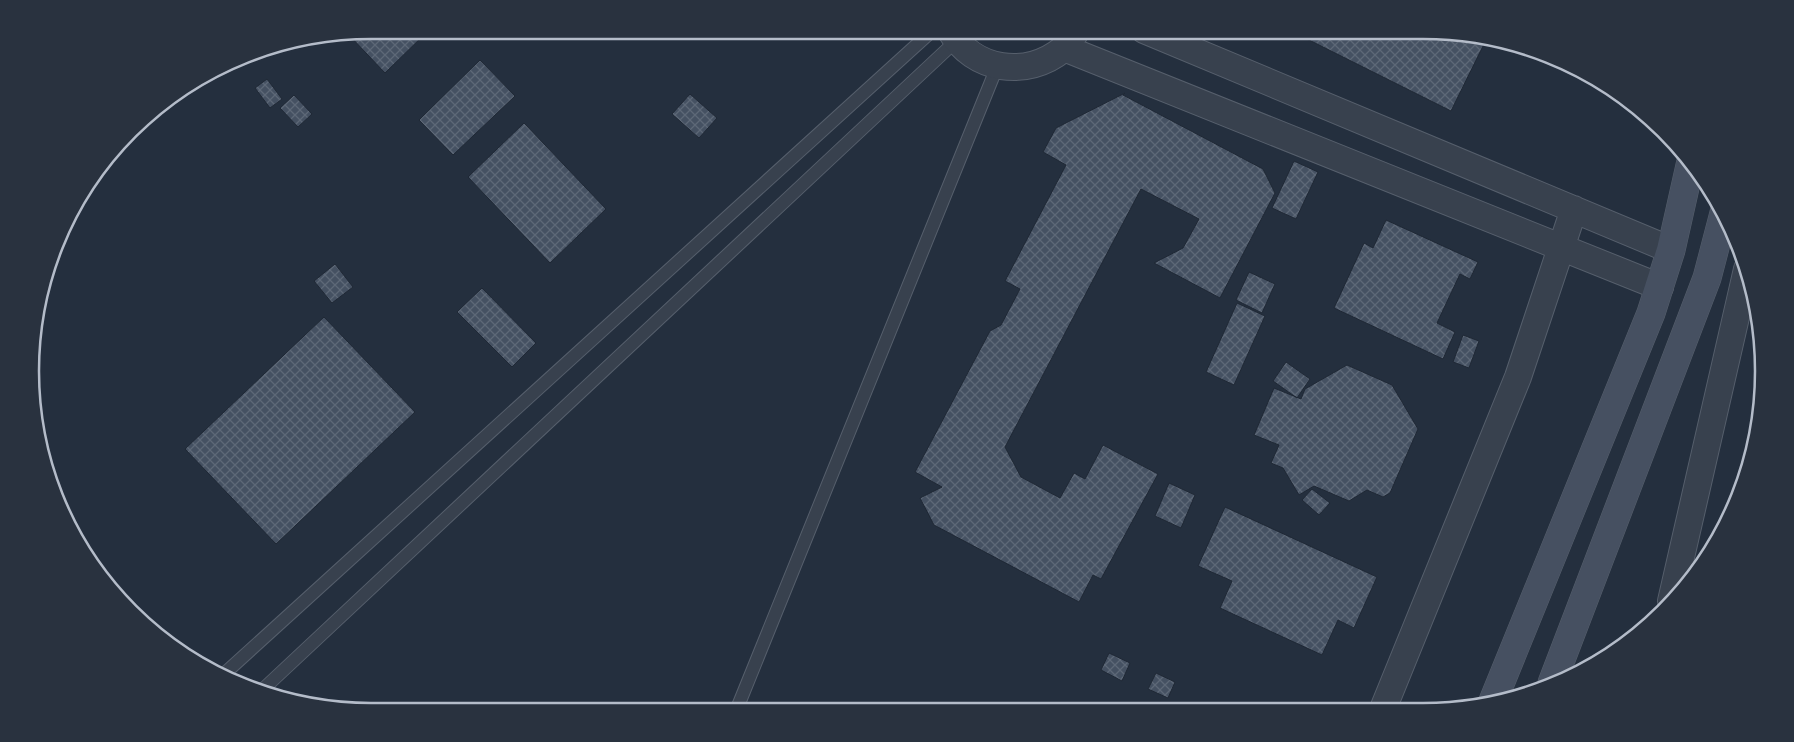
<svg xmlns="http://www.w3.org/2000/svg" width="1794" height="742" font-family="'Sofia Sans Condensed',sans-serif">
<defs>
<pattern id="building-cross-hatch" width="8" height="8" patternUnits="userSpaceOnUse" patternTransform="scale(1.25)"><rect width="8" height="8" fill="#455162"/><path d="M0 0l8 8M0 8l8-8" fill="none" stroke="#5d6877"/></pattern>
</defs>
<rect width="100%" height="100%" fill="#242f3e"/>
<path fill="url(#building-cross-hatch)" stroke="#1f2835" d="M371,30H429L385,73L348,34Z
M1289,30H1423L1486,40L1451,111Z
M256,50L258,52L245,62L241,57Z
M480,60L515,96L453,155L419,120Z
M267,79L282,99L270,108L255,88Z
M1125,93L1123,95L1263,169L1275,193L1220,298L1154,263L1183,248L1199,219L1141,189L1005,447L1021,477L1060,498L1074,473L1085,479L1103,445L1158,474L1101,579L1093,575L1079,602L934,525L920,498L942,487L915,472L990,331L1001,325L1020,289L1005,281L1066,165L1043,152L1056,128Z
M690,94L717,118L699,138L672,114Z
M294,95L312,114L298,127L280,108Z
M524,123L606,209L550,263L468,177Z
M1294,161L1318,172L1296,219L1272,208Z
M1386,220L1478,262L1470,279L1460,274L1437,323L1455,332L1443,359L1334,308L1364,243L1373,248Z
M335,264L353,287L332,303L314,281Z
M1249,272L1275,284L1262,313L1236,300Z
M482,288L536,343L512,367L457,312Z
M1237,303L1265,316L1234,385L1206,372Z
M324,317L415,412L276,544L185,449Z
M1463,335L1479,341L1469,368L1453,362Z
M1286,362L1310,379L1297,398L1273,381Z
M1347,365L1392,385L1418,429L1390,493L1383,497L1367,490L1349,501L1314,486L1299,495L1283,468L1271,463L1279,445L1254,435L1274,388L1301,399L1305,389Z
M1169,483L1195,495L1181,528L1155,516Z
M1312,489L1330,503L1319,515L1302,500Z
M1225,507L1377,577L1354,628L1338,620L1322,655L1220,608L1232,581L1198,566Z
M1109,653L1130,663L1122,681L1101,670Z
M1156,673L1175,682L1168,698L1148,689Z"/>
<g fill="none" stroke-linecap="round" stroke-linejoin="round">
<g stroke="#565f6c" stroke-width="14">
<path id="service" d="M224,674L933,30
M259,693L956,41
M736,711L997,67"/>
</g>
<g stroke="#565f6c" stroke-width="28">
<path id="minor" d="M950,30C973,71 1027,79 1063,49C1068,44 1073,36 1077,30
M1144,30L1671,250
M1064,48L1660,287
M1671,601L1747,269
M1383,709L1518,377L1574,209"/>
</g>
<g stroke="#565f6c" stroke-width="29">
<path id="secondary" d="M1552,683L1707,278L1724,213
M1493,701L1651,313L1671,250L1691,161"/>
</g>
<use href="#service" stroke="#38414e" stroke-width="12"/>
<use href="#minor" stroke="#38414e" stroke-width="26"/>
<use href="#secondary" stroke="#465061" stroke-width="28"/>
</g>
<path d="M0 0H1794V742H0ZM371 39H1423A332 332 0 0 1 1755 371V371A332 332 0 0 1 1423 703H371A332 332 0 0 1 39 371V371A332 332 0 0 1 371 39Z" fill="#29323f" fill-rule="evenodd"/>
<path fill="none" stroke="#b4bcc9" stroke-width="2.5" d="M371 39H1423A332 332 0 0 1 1755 371V371A332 332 0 0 1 1423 703H371A332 332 0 0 1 39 371V371A332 332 0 0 1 371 39Z"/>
</svg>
